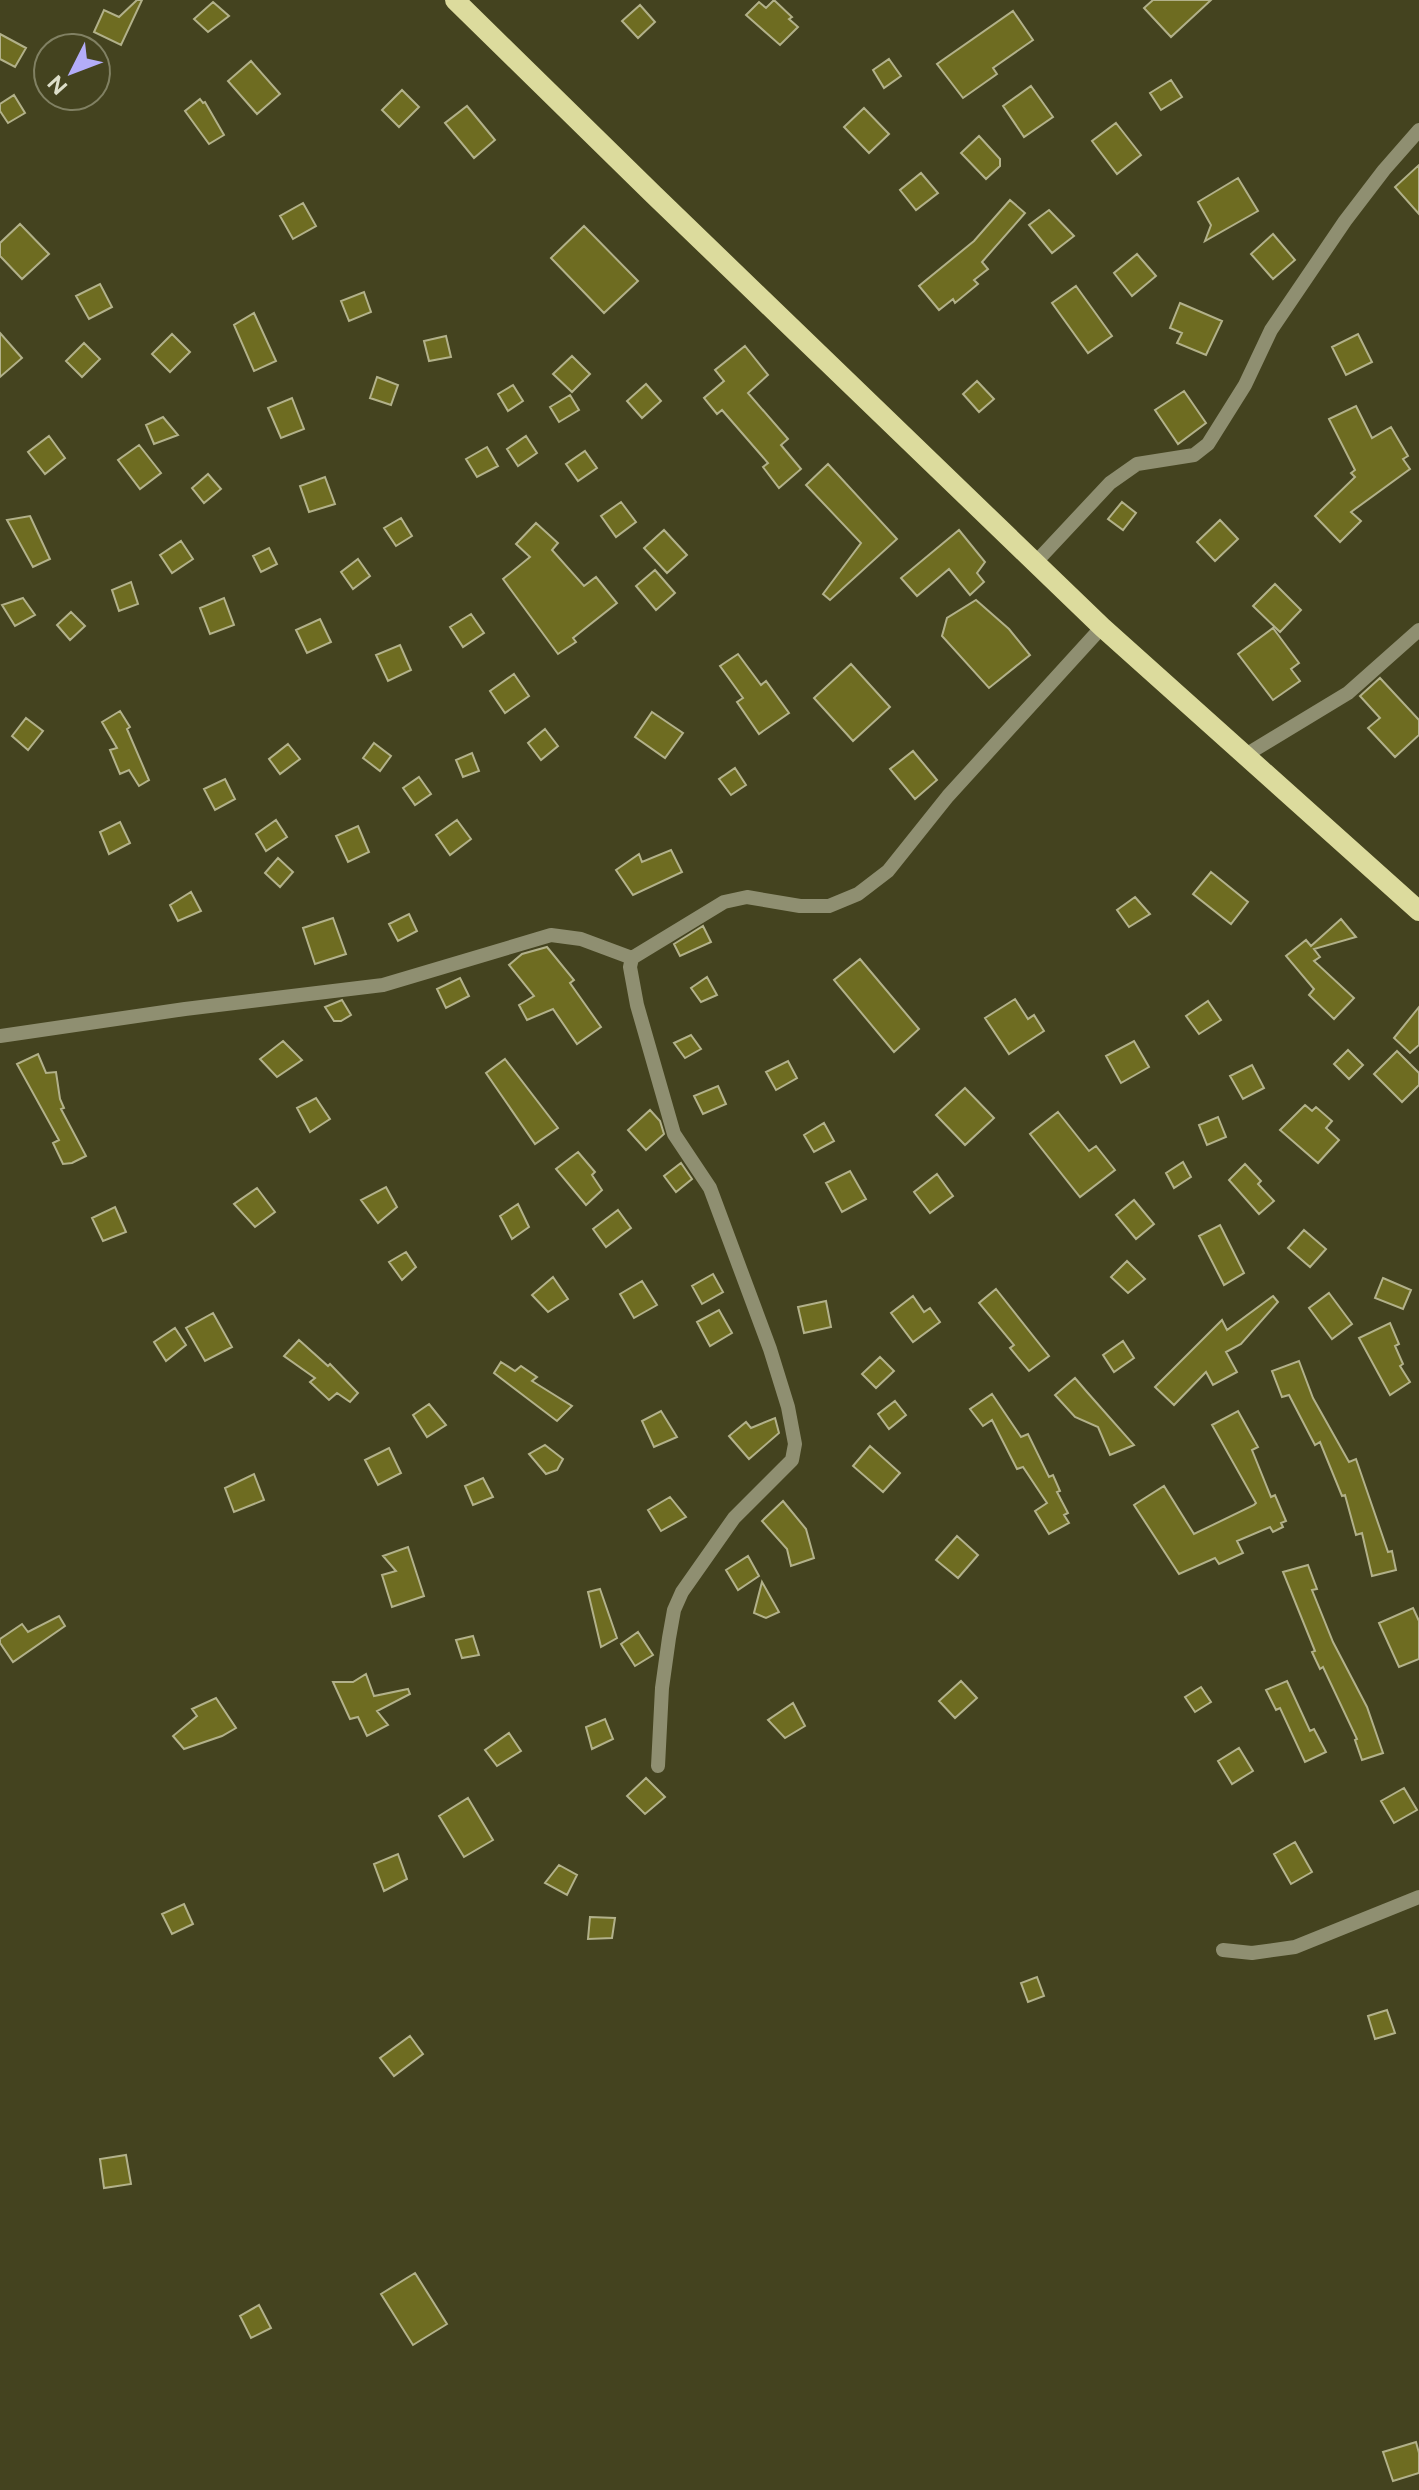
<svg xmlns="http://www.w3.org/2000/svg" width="1419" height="2490" font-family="Figtree,sans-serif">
<rect width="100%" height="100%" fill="#44431f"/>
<path fill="#6e6c21" stroke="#b2b18a" stroke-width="2" d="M137,0H142L121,45L94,32L104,10L119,17Z
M774,0L792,17L789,19L798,27L780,45L746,15L759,2L766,8Z
M1153,0H1211L1171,37L1144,8Z
M213,2L229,16L208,32L194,19Z
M640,5L655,22L638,38L622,21Z
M1013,11L1033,40L993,68L997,74L963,98L937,64Z
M0,34L26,48L15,67L0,59Z
M889,59L901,76L884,88L873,70Z
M251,61L280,94L257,114L228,81Z
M1171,80L1182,97L1161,110L1150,93Z
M1031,86L1053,117L1024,137L1003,106Z
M402,90L419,107L399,127L382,110Z
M14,95L25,113L8,123L0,111V104Z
M200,99L203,103L205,102L224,135L209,144L185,111Z
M467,106L495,140L474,158L445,123Z
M864,108L889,134L869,153L844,127Z
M1116,123L1141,155L1117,174L1092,141Z
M979,136L1000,159V166L986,179L961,153Z
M1419,165V214L1395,187Z
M921,173L938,193L916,210L900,190Z
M1238,178L1258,211L1205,241L1211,225L1198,202Z
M1010,200L1025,213L982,262L988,269L974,280L978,284L955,303L953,299L939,310L919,286L974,241Z
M303,203L316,226L293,239L280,216Z
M1049,210L1074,236L1052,253L1029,225Z
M20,224L49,254L22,279L0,256V243Z
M584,226L638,281L604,313L551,258Z
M1273,234L1295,260L1273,279L1251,254Z
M1137,254L1156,276L1132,296L1114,273Z
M100,284L112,307L89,319L76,296Z
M1076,286L1112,336L1088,353L1052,303Z
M364,292L371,312L349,321L341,301Z
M1180,303L1222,321L1206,355L1177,343L1182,333L1170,328Z
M254,313L276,361L254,371L234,325Z
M0,333L22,358L0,377Z
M172,334L190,352L170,372L152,354Z
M1358,334L1372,362L1346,375L1332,347Z
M446,336L451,357L429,361L424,341Z
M84,343L100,359L82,377L66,361Z
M745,346L768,375L748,393L788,439L781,445L801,469L779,488L763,467L768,463L722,410L717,414L704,398L724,381L715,370Z
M572,356L590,374L572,392L553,374Z
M377,377L398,385L391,405L370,398Z
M977,381L994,399L979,412L963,394Z
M646,384L661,401L642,418L627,401Z
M513,385L523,401L508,411L498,394Z
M1184,391L1206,423L1178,444L1155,410Z
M570,395L579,410L559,422L550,407Z
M292,398L304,429L281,438L268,408Z
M1356,406L1372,438L1391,427L1408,456L1403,459L1410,469L1351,512L1361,521L1340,542L1315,516L1355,477L1351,473L1355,470L1329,419Z
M163,417L178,435L154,444L146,425Z
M49,436L65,458L45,474L28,452Z
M526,436L537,453L518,466L507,449Z
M139,445L161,473L140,489L118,460Z
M487,447L498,466L477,477L466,459Z
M585,451L597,468L578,481L566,464Z
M828,464L897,539L830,600L823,594L861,543L806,485Z
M208,474L221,489L204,503L192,488Z
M325,477L335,504L309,512L300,486Z
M621,502L636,522L616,537L601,516Z
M1122,502L1136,513L1123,530L1108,519Z
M30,516L50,559L33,567L7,520Z
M401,518L412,536L396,546L384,528Z
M1220,520L1238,539L1215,561L1197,542Z
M536,523L558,543L552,550L584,586L596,577L617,603L573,638L576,642L558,654L503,579L530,557L516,544Z
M664,530L687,555L667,573L644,548Z
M959,530L985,562L977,573L984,582L970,595L949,569L917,596L901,578Z
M181,541L193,559L172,573L160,555Z
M269,548L277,564L261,572L253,556Z
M358,559L370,576L353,589L341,572Z
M655,570L675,593L656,610L636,586Z
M131,582L138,604L119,611L112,590Z
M1275,584L1301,610L1280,632L1253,606Z
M23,598L35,615L15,626L2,605Z
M224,598L234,625L210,634L200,608Z
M976,600L1009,629L1030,655L989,688L942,636L947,618Z
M71,612L85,626L70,640L57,625Z
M471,614L484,633L463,647L450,627Z
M320,619L331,642L307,653L296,630Z
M1273,628L1299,663L1291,669L1300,681L1273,700L1238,654Z
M400,645L411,670L388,681L376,655Z
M738,654L761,685L766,681L789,713L759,734L737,702L743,698L720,666Z
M851,664L890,707L853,741L814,698Z
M514,674L529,696L505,713L490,691Z
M1380,678L1419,720V735L1395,757L1368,728L1380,718L1360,696Z
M120,711L130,727L127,729L149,780L139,786L129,770L120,774L110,750L117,748L102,722Z
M652,712L683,733L665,758L635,737Z
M26,718L43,731L28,750L12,736Z
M545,729L558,746L541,760L528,743Z
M374,743L391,756L380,771L363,758Z
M288,744L300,759L280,774L269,759Z
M913,751L937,780L915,799L890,769Z
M472,753L479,771L463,777L456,760Z
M735,768L746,785L731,795L719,779Z
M419,777L431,794L415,805L403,788Z
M225,779L235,799L215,810L204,789Z
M276,820L287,837L266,851L256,834Z
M457,820L471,839L450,855L436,835Z
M120,822L130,843L109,854L100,832Z
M358,826L369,852L348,862L336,836Z
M671,850L682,872L633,895L616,870L639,854L642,862Z
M278,858L293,872L280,887L265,873Z
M1211,872L1248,902L1231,924L1193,894Z
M191,892L201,911L178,921L170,905Z
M1135,897L1150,914L1129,927L1117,910Z
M409,914L417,931L398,941L389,924Z
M333,918L346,954L315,964L303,928Z
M1341,919L1356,937L1314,949L1320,957L1314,961L1354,998L1334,1019L1309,995L1314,989L1286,956L1306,940L1311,946Z
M703,926L711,942L680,956L674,944Z
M547,947L574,980L570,983L601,1027L577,1044L553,1009L527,1020L519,1005L534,996L509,965L522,954Z
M860,959L919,1029L894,1052L834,980Z
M707,977L717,995L701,1002L691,988Z
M460,978L469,996L446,1008L437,989Z
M1015,999L1028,1019L1034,1015L1044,1031L1009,1054L985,1018Z
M342,1000L351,1015L341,1021H334L325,1007Z
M1208,1001L1221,1020L1199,1034L1186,1016Z
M1419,1007V1045L1410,1053L1394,1038Z
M691,1035L701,1049L685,1058L674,1043Z
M283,1041L302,1060L277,1077L260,1059Z
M1134,1041L1149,1067L1121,1083L1106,1056Z
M1348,1050L1363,1065L1349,1079L1334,1064Z
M1397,1051L1419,1073V1085L1402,1102L1374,1074Z
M38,1054L46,1073L56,1072L60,1099L64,1108L61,1109L86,1156L72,1163L63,1164L53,1143L59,1140L17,1064Z
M505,1059L558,1128L535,1144L486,1073Z
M788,1061L797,1078L776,1090L766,1072Z
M1252,1065L1264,1088L1243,1099L1230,1076Z
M718,1086L726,1104L703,1114L694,1096Z
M965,1088L994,1118L965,1145L936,1115Z
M316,1098L330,1119L310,1132L297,1108Z
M1305,1105L1312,1111L1316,1107L1332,1121L1326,1128L1339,1140L1318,1163L1280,1130Z
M650,1110L660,1121L664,1134L646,1150L628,1130Z
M1058,1112L1089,1151L1096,1146L1115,1170L1080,1197L1030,1134Z
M1218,1117L1226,1137L1207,1145L1199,1125Z
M824,1123L834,1141L814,1152L804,1135Z
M578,1152L595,1172L592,1175L602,1190L586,1205L556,1169Z
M1183,1162L1191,1177L1174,1188L1166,1173Z
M681,1163L692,1179L676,1192L664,1176Z
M1245,1164L1261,1181L1258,1184L1274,1201L1259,1214L1229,1180Z
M850,1171L866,1199L842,1212L826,1183Z
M937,1174L953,1196L930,1213L914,1192Z
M386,1187L397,1207L378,1223L361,1200Z
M257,1188L275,1212L255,1227L234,1204Z
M1134,1200L1154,1224L1136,1239L1116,1215Z
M518,1204L529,1227L512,1239L500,1216Z
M115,1207L126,1232L103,1241L92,1218Z
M618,1210L631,1228L606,1247L593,1229Z
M1220,1225L1244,1273L1224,1285L1199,1236Z
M1304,1230L1326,1249L1310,1267L1288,1248Z
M406,1252L416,1267L402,1280L389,1262Z
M1127,1261L1145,1279L1128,1293L1111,1277Z
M713,1274L723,1292L702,1304L692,1286Z
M553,1277L568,1299L548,1312L532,1295Z
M1383,1278L1411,1290L1403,1309L1375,1298Z
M642,1281L657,1305L634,1318L620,1294Z
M996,1289L1049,1356L1029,1371L1010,1348L1014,1345L979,1303Z
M1329,1293L1352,1324L1332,1339L1309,1308Z
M913,1296L924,1312L930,1308L940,1322L913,1342L891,1313Z
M1273,1296L1278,1302L1241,1344L1226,1352L1237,1372L1213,1385L1206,1372L1174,1405L1155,1387L1222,1320L1227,1330Z
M826,1301L831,1327L804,1333L798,1307Z
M719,1310L732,1333L710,1346L697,1322Z
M213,1313L232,1347L205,1361L186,1328Z
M1390,1323L1399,1344L1395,1346L1403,1364L1400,1366L1410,1382L1390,1395L1359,1338Z
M175,1328L186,1345L166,1361L154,1342Z
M299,1340L328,1366L330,1364L358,1393L350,1402L337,1393L329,1400L310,1382L315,1378L284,1356Z
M1123,1341L1134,1358L1114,1372L1103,1355Z
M880,1357L894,1371L876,1388L862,1374Z
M1299,1361L1313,1398L1349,1462L1356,1459L1388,1552L1392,1551L1396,1570L1372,1576L1362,1533L1356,1535L1345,1495L1342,1496L1320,1442L1315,1445L1289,1395L1282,1397L1272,1371Z
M501,1362L515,1371L521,1366L537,1377L532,1381L572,1406L557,1421L494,1373Z
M1075,1378L1087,1392L1134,1445L1110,1455L1098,1427L1075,1417L1055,1395Z
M992,1394L1021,1437L1028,1434L1049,1477L1053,1475L1060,1491L1057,1492L1068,1513L1064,1515L1069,1523L1049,1534L1035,1511L1047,1503L1023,1467L1017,1469L992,1420L983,1426L970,1409Z
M895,1401L906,1415L889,1429L878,1414Z
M429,1404L446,1425L427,1437L413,1415Z
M661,1411L677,1437L654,1447L642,1421Z
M1238,1411L1258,1447L1252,1450L1271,1497L1275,1495L1286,1521L1281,1523L1283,1527L1273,1532L1270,1527L1237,1541L1243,1553L1219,1564L1215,1558L1179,1574L1134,1505L1164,1486L1194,1534L1254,1505L1256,1503L1212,1425Z
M775,1418L779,1433L749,1459L729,1436L746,1422L751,1428Z
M545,1445L563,1459L557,1470L546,1474L529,1454Z
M870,1446L900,1473L883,1492L853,1466Z
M389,1448L401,1473L378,1485L365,1460Z
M254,1474L264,1500L234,1512L225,1488Z
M483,1478L493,1497L473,1505L465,1486Z
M670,1497L686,1517L661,1531L648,1510Z
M783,1501L806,1529L814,1558L791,1566L787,1549L762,1521Z
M957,1536L978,1555L958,1578L936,1560Z
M408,1547L424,1596L392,1607L382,1575L396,1571L383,1556Z
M748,1556L759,1576L738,1590L726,1570Z
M1308,1565L1317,1589L1312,1590L1333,1642L1367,1707L1383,1753L1362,1760L1355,1740L1357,1739L1323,1667L1320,1669L1312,1652L1315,1651L1283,1572Z
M762,1582L779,1612L766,1618L754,1613Z
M600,1589L617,1638L601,1647L588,1592Z
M1413,1608L1419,1621V1659L1399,1667L1379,1623Z
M59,1616L65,1626L13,1662L0,1643V1639L22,1624L28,1632Z
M638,1632L653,1655L635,1666L621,1644Z
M473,1636L479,1655L462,1658L456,1640Z
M366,1674L374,1696L408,1689L410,1694L377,1711L388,1725L367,1736L358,1717L350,1719L333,1682H353Z
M961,1681L977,1698L955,1718L939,1701Z
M1287,1681L1310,1731L1314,1729L1326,1752L1305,1762L1280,1708L1276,1710L1266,1690Z
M1201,1687L1211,1702L1195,1712L1185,1697Z
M216,1698L236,1728L222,1736L184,1749L173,1736L197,1716L192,1709Z
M793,1703L805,1726L785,1738L768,1720Z
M605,1719L613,1739L592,1749L586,1727Z
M509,1733L521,1751L497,1766L485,1750Z
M1239,1748L1253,1771L1232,1784L1218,1761Z
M646,1778L665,1797L645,1814L627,1796Z
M1404,1788L1417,1810L1394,1823L1381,1801Z
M468,1798L493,1840L464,1857L439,1816Z
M1295,1842L1312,1872L1291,1884L1274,1854Z
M398,1854L407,1879L384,1891L374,1864Z
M559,1865L577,1875L567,1895L545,1883Z
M184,1904L193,1924L172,1934L162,1914Z
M590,1917L615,1918L612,1938L588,1939Z
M1037,1977L1044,1996L1028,2002L1021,1983Z
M1387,2010L1395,2033L1375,2039L1368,2016Z
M410,2036L423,2054L394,2076L380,2058Z
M126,2155L131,2184L104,2188L100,2159Z
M415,2273L447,2324L413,2345L381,2294Z
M259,2305L271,2328L251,2338L240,2316Z
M1416,2442L1419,2453V2473L1393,2481L1383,2452Z"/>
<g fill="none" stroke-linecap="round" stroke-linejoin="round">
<path stroke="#8f8f71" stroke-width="14" d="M1036,562L1110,483L1137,464L1194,455L1208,444L1245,385L1271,330L1345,221L1384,170L1419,130
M1244,756L1348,693L1419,630
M632,958L630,967L637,1005L674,1134L710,1188L770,1349L788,1407L795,1444L792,1460L734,1518L682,1592L674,1610L669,1638L662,1688L658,1766
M0,1036L185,1009L383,985L551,935L581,939L632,958L724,902L747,897L800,906H829L858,894L888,871L948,796L1102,627
M1223,1950L1252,1953L1295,1947L1419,1897"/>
<path stroke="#dcdb9d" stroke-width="20" d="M455,0L654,195L1102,627L1419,911"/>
</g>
<g transform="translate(72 72) rotate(228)"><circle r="38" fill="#44431f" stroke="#818163" stroke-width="2"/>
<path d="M0-6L14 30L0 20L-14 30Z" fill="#b3adf9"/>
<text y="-12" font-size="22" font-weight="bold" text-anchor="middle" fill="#dddec9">N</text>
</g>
</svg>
